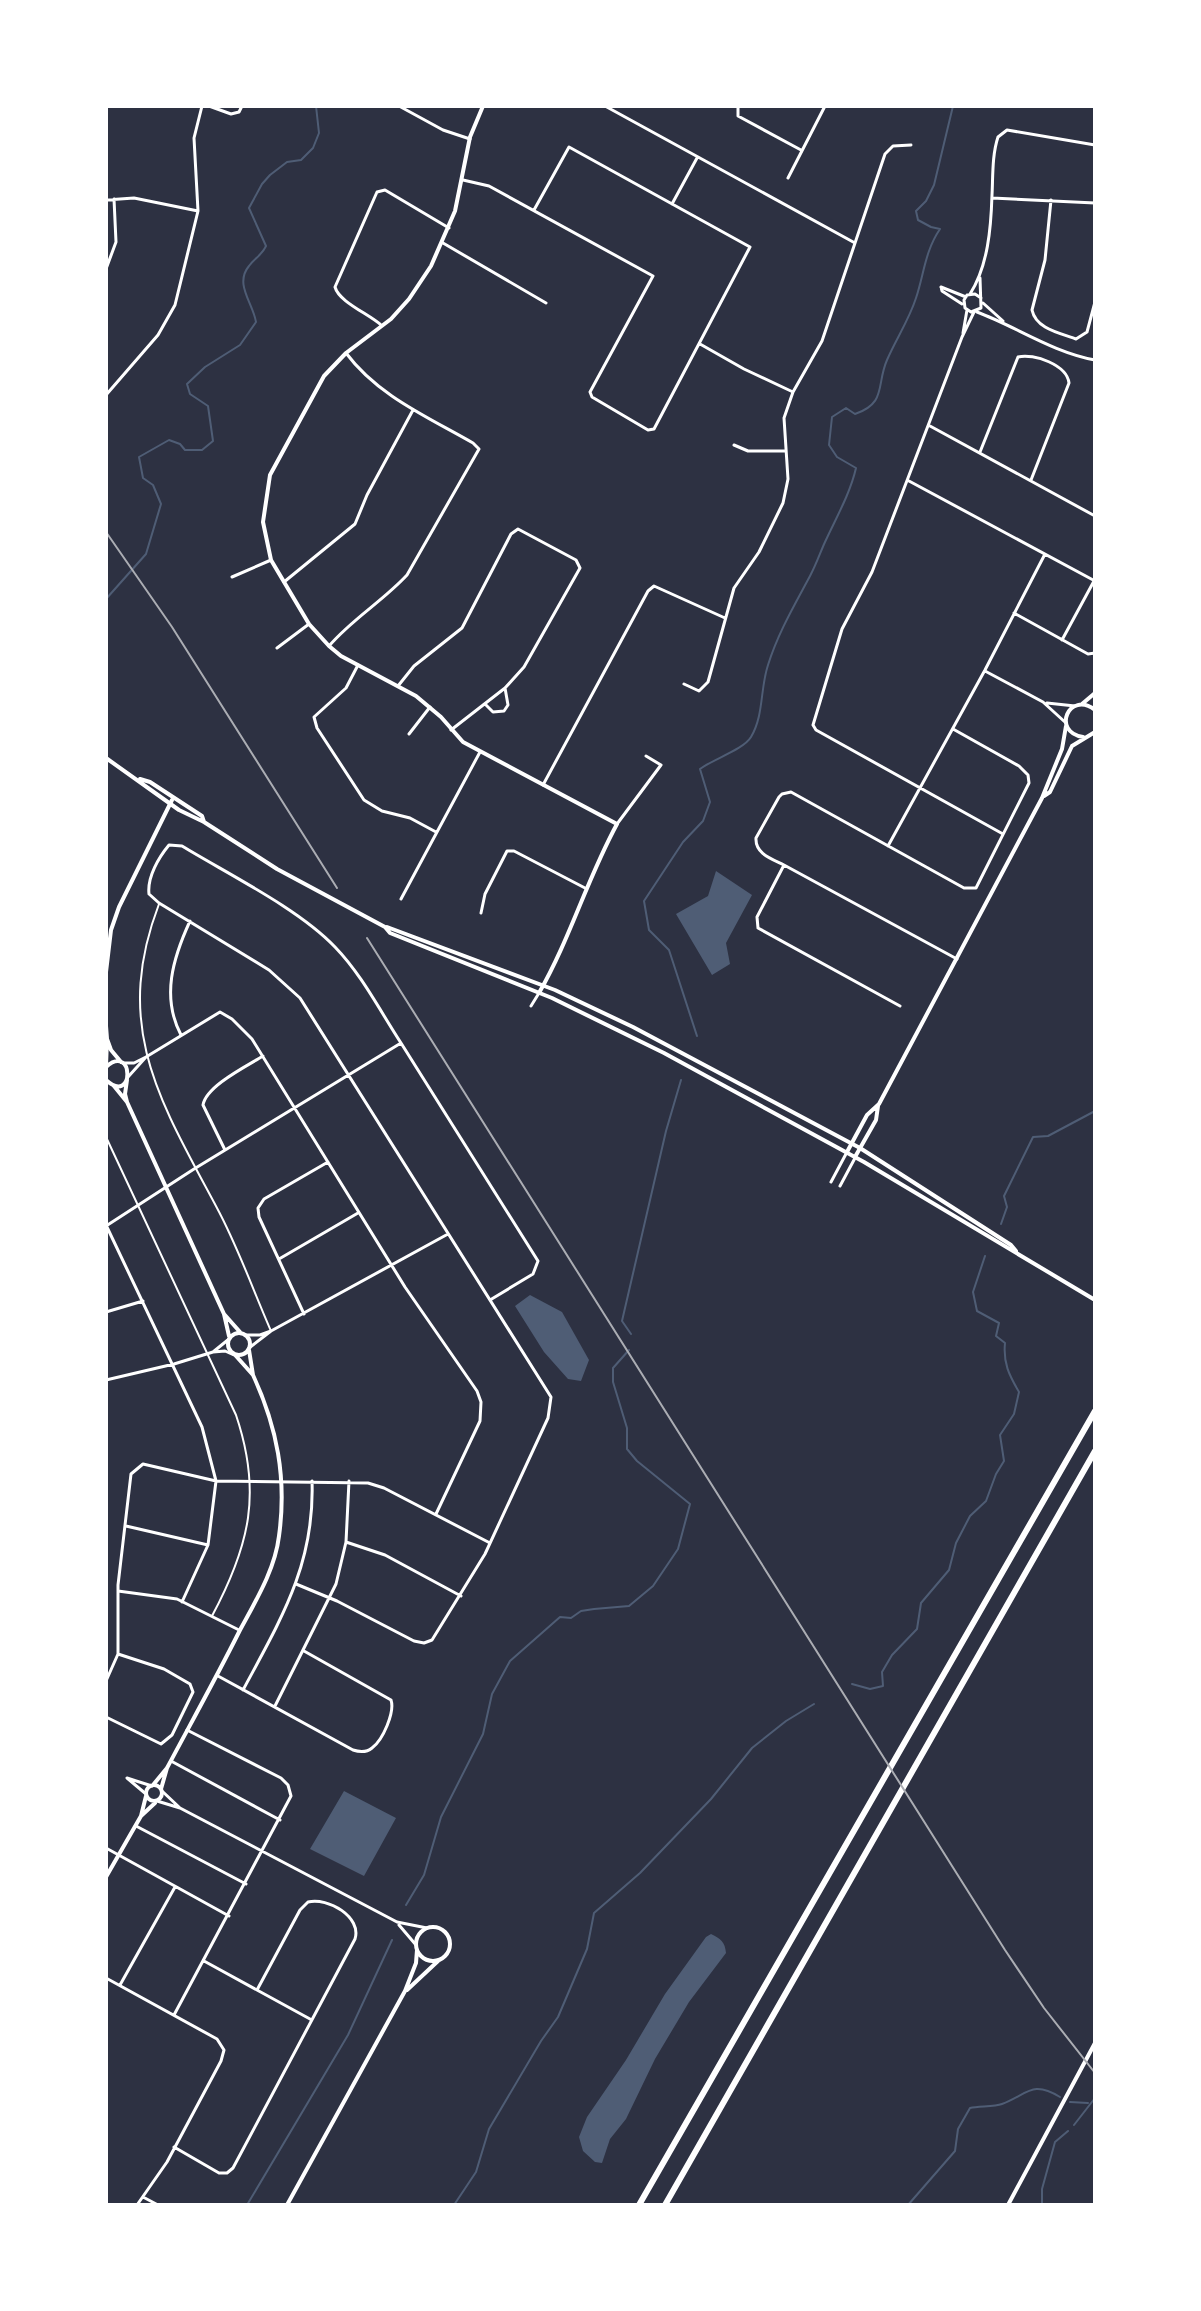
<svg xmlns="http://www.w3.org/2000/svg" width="1201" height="2311" font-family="Manrope,sans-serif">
<rect width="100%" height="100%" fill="#2d3142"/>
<path fill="#4f5d75" d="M716,871L752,895L726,943L730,964L712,975L676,914L708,896Z
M530,1295L562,1312L589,1360L581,1381L568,1379L544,1352L515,1306Z
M344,1791L396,1818L364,1876L310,1849Z
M711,1934C721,1939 725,1942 726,1953L689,2002L655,2059L626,2119L610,2139L602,2163L595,2162L583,2151L579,2137L587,2117L626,2060L665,1994L706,1937Z"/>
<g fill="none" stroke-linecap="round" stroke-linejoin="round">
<path stroke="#4f5d75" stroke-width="2" d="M106,599L146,554L161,504L153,485L143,478L139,457L169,440L180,444L185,450H202L213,441L208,406L190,394L187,384L205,367L240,345L256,322C253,303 234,284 249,266C255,258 262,255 266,246L249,208L262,184L270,175L287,162L301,160L313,148L319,133L316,106
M697,1036L669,950L649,930L644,901L683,842L703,821L710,802L700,769C713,759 743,750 751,737C764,715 760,689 768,665C778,633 794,606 810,576C816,565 820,553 825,542C836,518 850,494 856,468L837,457L829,445L832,417L846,408L855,414C887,403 876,385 887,360C896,339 909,320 916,298C924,274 925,251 940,229L931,227L918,220L916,211L926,201L934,185L953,106
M1001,1224L1007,1207L1004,1196L1033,1137L1048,1136L1095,1111
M631,1334L622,1321L666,1131L681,1080
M852,1684L870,1689L883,1686L882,1672L892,1655L917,1629L921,1603L949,1570L956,1543L970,1516L986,1501L996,1474L1004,1461L1000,1435L1014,1414L1019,1392C1009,1375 1003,1363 1005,1343L996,1336L999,1323L977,1311L973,1292L985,1256
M406,1905L424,1875L441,1817L483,1734L492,1694L510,1661L560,1617L571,1618L581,1611L594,1609L629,1606L653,1586L678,1549L690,1504L637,1461L627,1449V1428L613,1382V1368L629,1350
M1070,2102L1088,2103
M1074,2125L1095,2098
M247,2205L348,2035L392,1940
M454,2205L476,2172L489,2129L541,2041L558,2017L587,1949L594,1913L640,1873L711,1799L752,1748L786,1721L814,1704
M908,2205L955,2151L958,2129L970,2108C979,2106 994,2107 1002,2104C1028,2094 1032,2080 1060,2097
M1042,2205V2189L1055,2142L1068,2131"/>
<path stroke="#fff" stroke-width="2" d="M159,904C112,1027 160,1101 217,1208C238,1247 253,1290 271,1331
M106,1137L236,1415C262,1492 250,1545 212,1616"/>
<path stroke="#fff" stroke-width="3" d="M209,106L231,114L239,112L242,106
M399,106L443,130L470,139
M605,106L855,243
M738,106V116L801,150
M788,178L825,106
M463,180L489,186L653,276L590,392L592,397L648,430L654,429L750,247L569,147L534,210
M992,198L1095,203
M106,200L134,198L198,211
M1051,200L1045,260L1032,310C1036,329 1060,333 1076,339L1087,332L1095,302
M672,204L697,158
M443,243L546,303
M106,269L116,242L114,199
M980,278L981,308L971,312L965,308L964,300L967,295L975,294L981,298
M941,287L942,291L962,304
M941,287L966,297
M970,294C988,266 991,228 992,195C993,176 992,155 998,137L1007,130L1095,145
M983,303L1003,321
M974,312L962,337L872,572L842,629L813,725L816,730L1003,834
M977,312C1017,327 1052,352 1095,360
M381,325C369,314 339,302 335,287L377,192L385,190L449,228
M963,333L967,310
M700,344L744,369L793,392
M106,395L158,335L175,305L198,211L194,138L202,106
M930,426L1095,516
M734,445L748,451H785
M980,452L1018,357C1034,353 1067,365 1069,383L1031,480
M909,481L1095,581
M232,577L271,560
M284,582L355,524L367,495L413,410
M1014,613L1088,654L1095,653
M1062,640L1094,581
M329,646C352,619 383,601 407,575L479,449L473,443C428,417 378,396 346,353
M277,648L309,624
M358,665L346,688L314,717L317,728L364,800L382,811L410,818L436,832
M985,671L1043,702L1066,723
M684,684L699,691L708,682L734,588L759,552L783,503L788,479L784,418L793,392L822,341L885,154L893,146L911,145
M398,686L414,666L462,628L511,534L518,529L576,560L580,568L524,667L505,688L451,730
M1047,703L1075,706
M485,704L493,712L504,711L508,705L505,688
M953,729L1019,766L1028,775L1029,783L976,888H964L791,792L782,794L779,797L756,838C755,854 772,859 784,865L957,959
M409,734L430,707
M543,785L648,591L654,586L725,618
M617,824L661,765L646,756
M888,846L985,670L1045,554
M784,865L757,917L758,928L900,1006
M401,899L480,752
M481,913L485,894L507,851H514L585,888
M531,1006L539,993
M181,1035C161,997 173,958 190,921
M146,1057L220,1012L232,1019L252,1039L405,1287L477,1391L481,1402L480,1421L436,1514
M123,1063H134L146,1057L128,1077
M225,1150L203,1105C206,1086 247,1066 263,1056
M831,1182L847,1152
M840,1186L855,1158
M106,1225L202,1427L216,1481L208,1545L182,1602
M106,1226L194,1169L401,1043L538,1261L533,1274L490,1300
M279,1259L358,1213
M106,1312L143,1301
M304,1314L259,1217L258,1208L264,1199L328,1162
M271,1331L448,1234
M245,1335H260L271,1331L249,1348
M229,1339L213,1352L225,1351L234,1355
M106,1380L174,1364L213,1352
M126,1526L208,1545
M346,1542L385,1555L461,1596
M296,1584L337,1601L414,1641L424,1643L432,1640L485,1554L548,1418L551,1397L300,998L269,970L159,903L149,894C147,877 159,857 169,845L182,846C228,874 299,909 335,947C362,975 380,1011 401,1043
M118,1591L177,1599L239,1630
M218,1676L353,1750C359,1752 366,1753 372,1748C383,1740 395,1712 391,1700L304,1651
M106,1681L118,1654V1585L131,1474L143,1464L216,1481L368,1483L384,1488L490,1543
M243,1690C281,1619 315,1564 312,1481
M275,1706L336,1584L346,1542L349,1481
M106,1717L161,1744L172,1735L193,1692L190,1684L164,1669L118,1654
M171,1761L280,1820
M146,1794L127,1778L152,1786
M157,1801L180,1808L162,1791
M180,1808L397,1922L427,1928
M136,1826L246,1884
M106,1848L229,1916
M399,1925L416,1945
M204,1961L310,2019
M106,1978L217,2039L224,2050L221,2061L167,2162L137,2205
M120,1985L175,1887
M174,2015L291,1796L288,1785L281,1778L187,1730
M174,2147L219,2173H227L233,2168L355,1939C362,1917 328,1897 308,1902L300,1910L257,1990
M143,2197L158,2205"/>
<path stroke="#fff" stroke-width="4" d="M483,106L470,137L455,211L431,266L409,299L391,319L346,353L324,376L270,475L263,522L271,560L309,624L329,646L341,656L416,696L441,717L463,742L617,824C587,879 570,939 539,993
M1082,704L1095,693
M1083,737C1051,732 1069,690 1095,710
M1044,796L1050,792L1072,746L1095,732
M106,972L111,930L119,907L172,800
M106,1026L107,1039
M106,1066L107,1039L111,1050L121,1062
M106,1067C134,1042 135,1106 106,1080
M114,1086L127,1102L125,1094L127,1080
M127,1102L224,1314
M847,1152L867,1115L879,1104L1042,798L1062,749L1066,726
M855,1157L876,1120L878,1106
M228 1344a11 11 0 1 1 22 0a11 11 0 1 1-22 0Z
M229,1336L224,1314L240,1332
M236,1356L253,1375L249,1350
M167,1768C191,1723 216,1678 239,1632C255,1602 275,1570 279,1536C287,1478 277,1427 253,1375
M153,1785L167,1768L161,1789
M146 1793a8 8 0 1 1 16 0a8 8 0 1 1-16 0Z
M146,1796L141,1816L155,1803
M106,1877L141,1816
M416 1944a17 17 0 1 1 34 0a17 17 0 1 1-34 0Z
M407,1990L438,1961
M287,2205L405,1991L416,1963L417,1950"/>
<path stroke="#fff" stroke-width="4" d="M106,758L179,810L204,822L277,869L385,927L390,933L552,998L664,1053L864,1162L1095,1300
M140,779L150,782L202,816L204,822
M387,927L555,990L633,1027L860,1148L1011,1245L1016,1251
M1008,2205L1095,2043"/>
<path stroke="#fff" stroke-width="6" d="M639,2205L1095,1411
M665,2205L1095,1451"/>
<path stroke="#abadb3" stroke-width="2" d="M106,532L172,627L337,888
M367,938L1005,1950L1044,2008L1095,2073"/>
</g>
<rect width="1201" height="2311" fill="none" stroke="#ffffff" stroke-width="216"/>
</svg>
